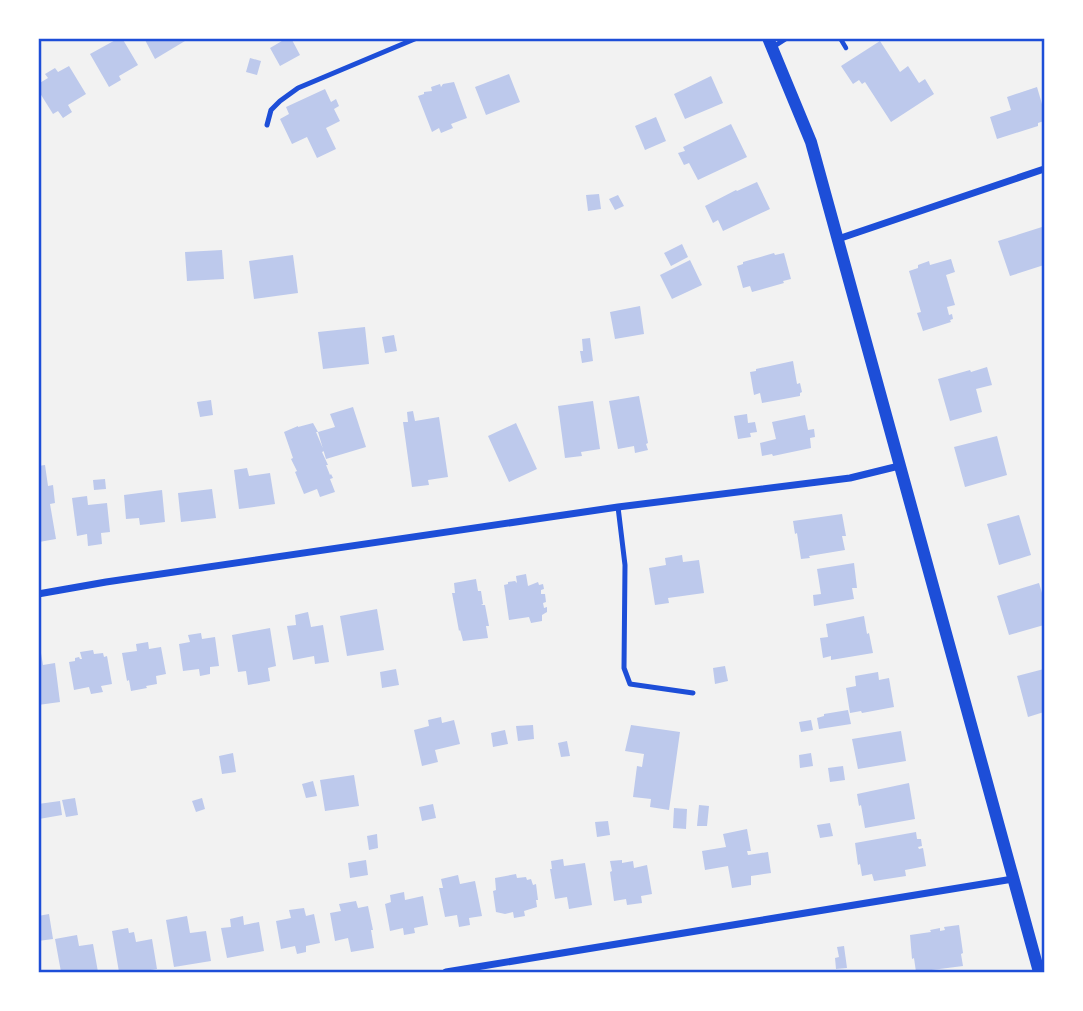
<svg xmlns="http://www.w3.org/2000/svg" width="1083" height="1011" font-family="Ubuntu,sans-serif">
<rect width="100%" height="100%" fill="#f2f2f2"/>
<path fill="#bdc9ec" d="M119,38H122L138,65L119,76L121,80L109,87L90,54Z
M144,38H190L155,59Z
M287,38H291L300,55L280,66L270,48Z
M880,41L900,72L908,66L919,83L925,79L934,94L891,122L865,82L862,84L859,80L853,84L841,66Z
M250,58L261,61L257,75L246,72Z
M69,66L86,94L68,105L72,112L63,118L58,111L53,114L38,90V84L48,78L45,74L55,68L58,72Z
M509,74L520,102L486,115L475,87Z
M711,76L723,103L685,119L674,94Z
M454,82L467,118L451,124L453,128L441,133L439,128L432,132L418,96L424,94V92L432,91L431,87L440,84L441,87L443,84Z
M1037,87L1044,111V121L1038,123V126L997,139L990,117L1011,110L1007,97Z
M325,89L331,102L336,99L339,106L334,109L340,121L326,128L336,149L317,158L307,137L292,144L280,119L289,114L286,107Z
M656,117L666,141L645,150L635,126Z
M731,124L747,157L698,180L689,163L684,165L678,153L685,151L683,147Z
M757,182L770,209L723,231L718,220L713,223L705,206L736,190L737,191Z
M599,194L601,209L588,211L586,195Z
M618,195L624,206L615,210L609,199Z
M1042,227L1044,234V265L1010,276L998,241Z
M682,244L688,257L671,266L664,253Z
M222,250L224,279L187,281L185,252Z
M774,253L775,255L784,253L791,279L783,281L784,283L752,292L750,286L743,288L737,266L743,264V262Z
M293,255L298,293L254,299L249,261Z
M951,259L955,272L946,275L955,305L947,307L949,315L952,314L953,319L950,320L951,322L923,331L917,313L921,312L909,271L918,268V265L929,261L930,265Z
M690,260L702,285L672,299L660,275Z
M640,306L644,334L615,339L610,312Z
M365,327L369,364L323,369L318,332Z
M394,335L397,351L385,353L382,337Z
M590,338L593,361L582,363L580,351H583L582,339Z
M793,361L797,384L800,383L802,392L800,393V396L762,403L760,393L754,395L750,372L756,371V369Z
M987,367L992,385L976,389L982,412L950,421L938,379L970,370L971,372Z
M639,396L648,443L646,444L648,450L635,453L634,446L618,449L609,401Z
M211,400L213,415L200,417L197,402Z
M593,401L600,449L581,452L582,456L565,458L558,406Z
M353,407L366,447L326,459L318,432L335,427L330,414Z
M413,411L415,421L439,417L448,477L428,480L429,485L412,487L403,422H408L407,412Z
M747,414L748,423L755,422L757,432L750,433L751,437L738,439L734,416Z
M805,415L808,430L814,429L815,437L810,438L811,448L773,456L772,454L762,456L760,443L776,439L772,422Z
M313,423L318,432H316L324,451L322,452L328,465H326L330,475L331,474L333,478L330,479L335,492L320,497L317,489L304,494L295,472L297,471L291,459L293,458L284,432L298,426V427Z
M516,423L537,469L509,482L488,436Z
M997,436L1007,475L965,487L954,447Z
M45,465L48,486L53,485L55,503L50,504L56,539L39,542L38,466Z
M247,468L249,476L270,473L275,504L239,509L234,470Z
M105,479L106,489L94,490L93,480Z
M212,489L216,518L181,522L178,493Z
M162,490L165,522L140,525L139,518L126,519L124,495Z
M87,496L88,505L107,503L110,532L101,533L102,544L88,546L87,534L77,536L72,498Z
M842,514L846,536H842L845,550L809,556L810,558L801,559L797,533L795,534L793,521Z
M1019,515L1031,555L999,565L987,524Z
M682,555L683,562L699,560L704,593L668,598L669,603L655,605L649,568L666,565L665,558Z
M854,563L857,588H852L854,599L814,606L813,595L821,594L817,569Z
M526,574L528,586L538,582L539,585L543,584L544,589L541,590V594H545L546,602L543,603L544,608L547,607V612L542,615V621L531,623L529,617L509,620L504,585L508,584V582L515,581L517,583L516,576Z
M476,579L478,591H481L483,604L481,605H485L489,626H486L488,638L463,641L460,630L459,631L452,593H455L454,583Z
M1039,583L1042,593L1044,592V625L1009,635L997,596Z
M377,609L384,650L347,656L340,616Z
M308,612L311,627L323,625L329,662L315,664L314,656L293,660L287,626L296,625L295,615Z
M864,616L867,634L869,633L873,653L831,660V656L823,658L820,638L828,637L826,624Z
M270,628L276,666L268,668L270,681L248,685L246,671L238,672L232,635Z
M201,633L202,639L215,637L219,666L210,667V674L200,676L199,669L183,671L179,644L190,642L188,635Z
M148,642L149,649L161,647L166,674L156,676L157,684L146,686L147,688L131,691L129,680L127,681L122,653L137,651L136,644Z
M93,650L94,654L103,653L104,657L107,656L112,684L101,686L103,692L91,694L89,687L74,690L69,662L75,661V658L79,657L80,659H82L80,652Z
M38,653H41L43,665L55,663L60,702L38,705Z
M725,666L728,681L715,684L713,668Z
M396,669L399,685L382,688L380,672Z
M1044,669V712L1028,717L1017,676Z
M878,672L879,680L889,678L894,707L862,713L861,711L850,713L846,688L856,686L855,676Z
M848,710L851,724L819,729L817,718L824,716V714Z
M441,717L442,723L454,720L460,744L435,750L438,762L422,766L414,730L429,726L428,720Z
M811,720L813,730L801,732L799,722Z
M533,725L534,739L518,741L516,726Z
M631,725L680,732L669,810L650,807L651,799L633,797L637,766L642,767L644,754L625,751Z
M505,730L508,744L493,747L491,733Z
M901,731L906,761L858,769L852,739Z
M567,741L570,756L561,757L558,743Z
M233,753L236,772L222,774L219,756Z
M811,753L813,766L800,768L799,755Z
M843,766L845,780L830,782L828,768Z
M354,775L359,806L325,811L320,780Z
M313,781L317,796L306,798L302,784Z
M909,783L915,819L865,828L861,805L859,806L857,794Z
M75,798L78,815L66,817L62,800Z
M202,798L205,809L196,812L192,801Z
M60,801L62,815L39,819L38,804Z
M433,804L436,818L422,821L419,807Z
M699,805L709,806L707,826H697Z
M674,808L687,809L686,829L673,828Z
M608,821L610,835L597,837L595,822Z
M830,823L833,836L820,838L817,825Z
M747,829L751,851H747L748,855L768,852L771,873L751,876V885L732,888L728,866L705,870L702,851L726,847L723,834Z
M916,832L917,839H921L922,846L918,847L919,849L923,848L926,866L905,870L906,876L874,881L872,874L862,876L860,864L858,865L855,843Z
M377,834L378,848L369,850L367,836Z
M563,859L564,866L585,863L592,905L569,909L567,897L555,899L550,869H552L551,861Z
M366,860L368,875L350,878L348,863Z
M622,860V863L633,861L634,868L647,865L652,894L641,896L642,903L627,905L626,899L614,901L610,872L612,871L610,861Z
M516,874L517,878L526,877L527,880L531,879L533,885L536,884L538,900H536L537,907L524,911L525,916L514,918L513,912L505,914L496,912L493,891L496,890L495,878Z
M458,875L460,884L475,881L482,916L469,918L470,925L459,927L457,915L445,917L439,888H443L441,879Z
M404,892L405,900L423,896L428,925L414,928L415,933L404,935L403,928L390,931L385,904L391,902L390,895Z
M356,901L358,908L368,906L373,930H371L374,948L351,952L348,938L335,941L330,913L341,911L339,904Z
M304,908L306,916L314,914L320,943L306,946V952L297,954L295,946L281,949L276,921L291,918L289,910Z
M49,914L53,939L38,941V916Z
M187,916L190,933L206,931L211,961L174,967L166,920Z
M243,916L244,925L259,922L264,951L227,958L221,928L231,927L230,919Z
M959,925L963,953L961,954L963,966L916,972L914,958L912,959L910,935L931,932L930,930L940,928V931L945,930L944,927Z
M128,928L129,933L134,932L136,942L152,939L157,969L138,972H119L112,931Z
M77,935L79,946L93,944L98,972H61L55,939Z
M844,946L847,968L836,969L835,958L839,957L837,947Z"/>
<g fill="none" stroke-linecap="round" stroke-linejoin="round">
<path stroke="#1d4ed8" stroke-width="4.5" d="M840,38L846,48"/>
<path stroke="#1d4ed8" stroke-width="5" d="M773,47L787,38
M267,125L271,110L280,101L298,88L417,38
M618,507L625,565L624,668L630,684L693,693"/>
<path stroke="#1d4ed8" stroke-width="7" d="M838,239L1044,169
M38,594L106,582L618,507L850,478L899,466
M446,972L1013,879"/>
<path stroke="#1d4ed8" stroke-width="12" d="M768,38L811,142L1039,972"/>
</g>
<rect width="1083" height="1011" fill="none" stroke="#ffffff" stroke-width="80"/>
<rect x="40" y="40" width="1003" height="931" fill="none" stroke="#1d4ed8" stroke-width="2.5"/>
</svg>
